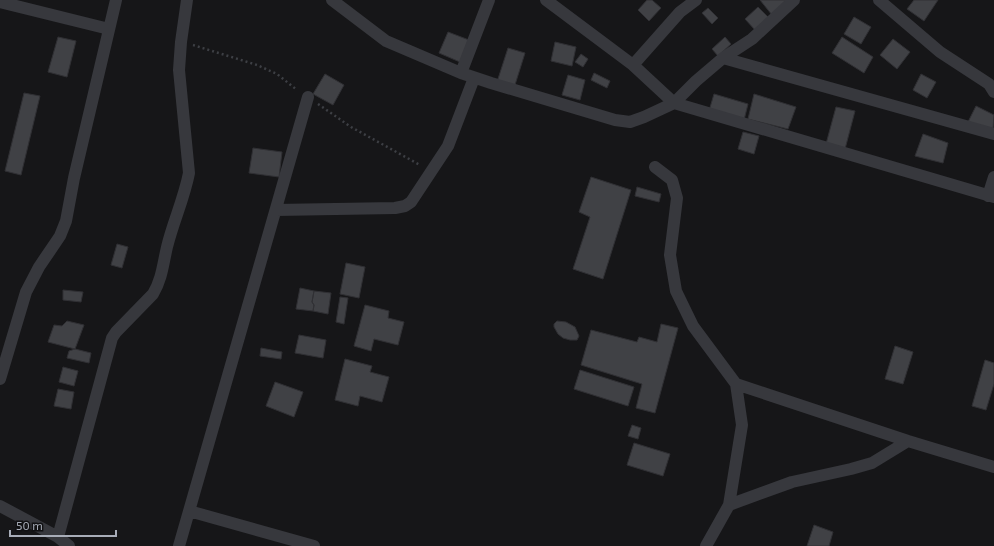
<svg xmlns="http://www.w3.org/2000/svg" width="994" height="546" font-family="'Exo 2',sans-serif">
<rect width="100%" height="100%" fill="#161618"/>
<path fill="#404145" stroke="#303034" d="M647,0H652L661,8L649,21L638,10Z
M760,0H787L772,15Z
M914,0H938L924,21L907,9Z
M758,7L768,17L755,30L745,19Z
M708,8L718,18L712,24L702,13Z
M854,17L871,27L861,44L844,34Z
M448,32L469,40L460,62L439,53Z
M58,37L76,41L67,77L48,72Z
M725,37L731,44L718,56L712,49Z
M842,37L873,57L864,73L832,53Z
M893,39L910,52L897,69L880,55Z
M555,42L576,47L572,66L551,61Z
M508,48L525,53L514,88L497,82Z
M581,54L588,59L583,67L575,62Z
M594,73L610,81L607,88L591,80Z
M325,74L344,85L333,105L313,94Z
M921,74L936,82L927,98L913,90Z
M568,75L585,80L580,100L562,95Z
M24,93L40,96L21,175L5,171Z
M714,94L748,104L744,120L709,111Z
M754,94L796,107L788,129L748,119Z
M976,106L994,115L993,129L968,122Z
M836,107L855,111L845,149L826,144Z
M743,132L759,136L754,154L738,149Z
M923,134L948,143L943,163L915,156Z
M253,148L282,152L279,177L249,173Z
M591,177L631,190L603,279L573,269L590,217L579,212Z
M637,187L661,194L659,202L635,196Z
M117,244L128,247L122,268L111,265Z
M346,263L365,267L359,298L340,294Z
M300,288L314,291L312,302L314,305L313,311L296,309Z
M63,290L83,292L81,302L63,300Z
M314,291L331,293L328,314L313,311L314,305L312,302Z
M340,297L348,298L344,324L336,322Z
M365,305L389,311L388,318L404,322L398,345L374,339L371,351L354,346Z
M67,321L84,325L75,349L48,342L54,325L62,326Z
M557,321L566,322L575,327L579,336L577,340H570L563,338L558,334L554,327V324Z
M661,324L678,328L655,413L636,408L642,384L581,365L591,330L637,342L639,337L657,342Z
M299,335L326,340L323,358L295,353Z
M895,346L913,352L903,384L885,379Z
M261,348L282,352L281,359L260,356Z
M75,349L91,353L89,363L67,358L69,351Z
M345,359L372,366L370,372L389,377L382,402L360,396L358,406L335,400Z
M985,360L994,363V384L986,410L972,406Z
M63,367L78,371L74,386L59,382Z
M580,370L634,387L628,406L574,389Z
M275,382L303,392L294,417L266,406Z
M58,389L74,392L71,409L54,406Z
M632,425L641,428L638,439L628,436Z
M634,443L670,454L663,476L627,465Z
M814,525L833,532L829,546H807Z"/>
<g fill="none" stroke-linecap="round" stroke-linejoin="round">
<path stroke="#3d3f44" stroke-width="2.5" stroke-dasharray="2 3" stroke-linecap="butt" d="M193,45L257,65L277,74L297,90
M318,104L351,127L420,165"/>
<path stroke="#37383d" stroke-width="12" d="M332,0L386,41L461,73L491,83L615,120L630,122L644,117L674,103L696,81L723,58L752,39L794,0
M546,0L633,65L674,103L994,197
M879,0L940,52L989,84L994,92
M0,2L109,29
M723,58L994,134
M633,65L680,12L696,0
M461,73L489,0
M655,167L672,180L677,198L670,255L676,291L693,326L736,384L742,425L729,505L706,546
M988,196L994,177
M276,210L395,208L405,206L411,202L448,146L474,78
M0,379L26,292L39,267L60,236L66,221L74,178L116,0
M736,384L908,441L994,467
M729,505L792,482L851,469L872,463L908,441
M0,506L58,537L69,546
M189,511L314,546
M58,537L112,338L116,332L153,294C162,279 163,264 167,247C173,222 184,199 189,173L179,70L181,42L187,0
M179,546L308,97"/>
</g>
<path d="M10 530v6h106v-6" fill="none" stroke="#a8adb8" stroke-width="2"/>
<text x="16" y="530" font-size="12" fill="#a8adb8" stroke="#111113" stroke-width="3" paint-order="stroke">50 m</text>
</svg>
